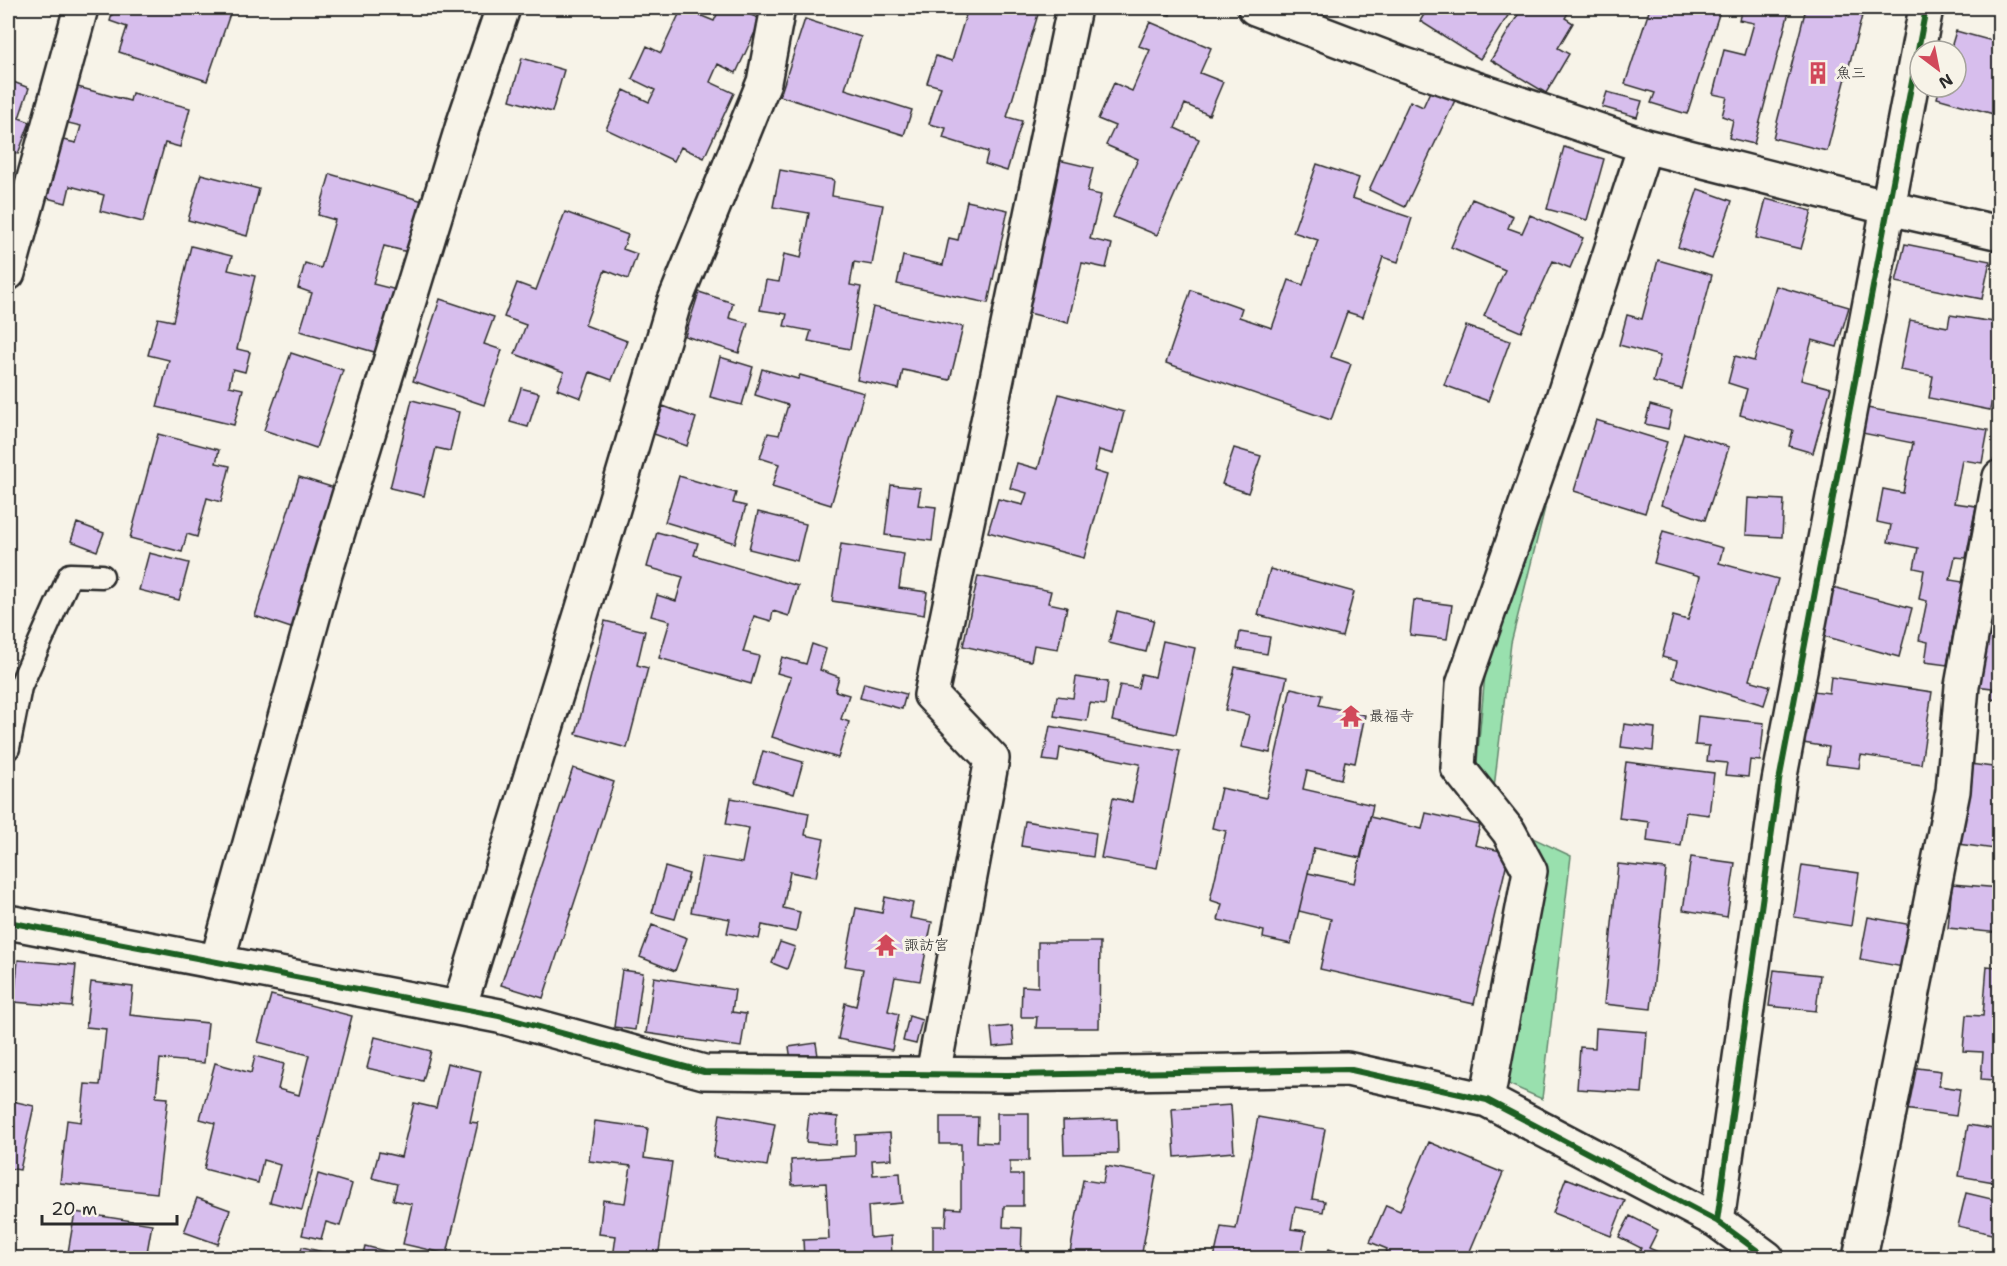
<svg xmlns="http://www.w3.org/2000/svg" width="2007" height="1266" font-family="'Shantell Sans','Klee One',sans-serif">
<rect width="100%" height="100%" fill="#f7f3e8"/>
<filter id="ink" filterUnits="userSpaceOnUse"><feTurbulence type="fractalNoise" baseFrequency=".0167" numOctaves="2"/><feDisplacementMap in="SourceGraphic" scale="12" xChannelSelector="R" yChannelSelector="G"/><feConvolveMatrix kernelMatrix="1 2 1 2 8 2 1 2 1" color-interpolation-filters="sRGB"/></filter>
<g filter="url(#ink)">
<path fill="#99e0ae" stroke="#62866c" stroke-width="1.5" d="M1524,501L1545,508L1511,643L1494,788L1475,783L1488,642Z
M1516,830L1571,856L1542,1099L1506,1083Z"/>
<path fill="#d7beed" stroke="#2b2b2b" stroke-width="1.5" d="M114,8H232L207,81L119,52L127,27L110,21Z
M682,8L714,21L720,8H754L751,15L761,19L736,73L718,64L710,82L734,93L704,158L681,147L674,161L606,129L624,90L649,102L655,90L632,79L647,46L661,53Z
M968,8H1027L1039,11L1007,117L1022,121L1007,171L985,164L988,152L943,138L946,128L929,124L941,87L927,83L936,56L952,61Z
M1148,8H1172L1170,15Z
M1428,8H1506L1511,11L1480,59L1420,21Z
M1522,8H1571L1565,18L1573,23L1558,48L1569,54L1546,93L1491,60Z
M1650,8H1721L1687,114L1651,103L1655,93L1625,84Z
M1742,8H1790L1754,144L1729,138L1733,120L1722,116L1727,97L1713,94L1724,50L1745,55L1754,23L1739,20Z
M1806,8H1864L1827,151L1773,138Z
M805,19L861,37L845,89L912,110L904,135L780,96Z
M1150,22L1211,48L1200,73L1223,82L1209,115L1185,104L1175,128L1199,139L1157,235L1113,217L1138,159L1106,145L1115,126L1098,119L1114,83L1132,91L1150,50L1139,46Z
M1956,31L2000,43V106L1997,115L1937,98L1940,87H1956V51H1950Z
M522,58L564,70L552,112L510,100Z
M8,80L29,88L19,118L30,122L18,154L8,150Z
M74,86L130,101L132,93L190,108L180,147L165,143L143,222L100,211L104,195L70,186L66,203L47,198L63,140L76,143L81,126L64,122Z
M1432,87L1456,98L1405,207L1369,190L1410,101L1423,107Z
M1607,92L1642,101L1637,117L1602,107Z
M1564,147L1604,159L1587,220L1547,209Z
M1054,159L1093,168L1087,192L1101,195L1090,239L1112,244L1106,268L1082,263L1068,323L1017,310Z
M1317,164L1359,178L1352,198L1412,218L1398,262L1383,257L1363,317L1347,312L1331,357L1351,364L1331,420L1166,363L1191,290L1242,308L1239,317L1272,328L1289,280L1303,285L1318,240L1293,232Z
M780,170L834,180L832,196L883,205L872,265L854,262L850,285L861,287L850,349L808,341L811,331L784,326L787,314L760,310L766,280L779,282L784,254L801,258L809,213L773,207Z
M201,174L259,189L247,236L188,220Z
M330,174L423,201L408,252L384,246L373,284L397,290L378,353L300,331L312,293L298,288L305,263L321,268L335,220L318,215Z
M1698,189L1732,201L1712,259L1678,247Z
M1472,199L1513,216L1508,228L1522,233L1530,215L1583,238L1570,268L1553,261L1521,332L1484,316L1505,270L1451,247Z
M1766,199L1812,211L1801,249L1756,238Z
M967,201L1008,210L988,303L897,284L903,256L943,265L949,238L958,240Z
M565,212L628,235L623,249L637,254L628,279L605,270L585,325L627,341L612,380L590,372L581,398L557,389L564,372L515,354L526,325L504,317L517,283L536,290Z
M1905,244L1990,261L1982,299L1896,282Z
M191,246L232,256L228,270L255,276L237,349L250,352L245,372L233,369L229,386L243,389L234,425L157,407L169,360L148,355L158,318L173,321Z
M1658,260L1712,275L1682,389L1653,382L1660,356L1619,345L1627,315L1642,319Z
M1776,286L1849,307L1837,347L1812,340L1801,380L1831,388L1813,453L1789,446L1793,430L1740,415L1747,389L1728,383L1735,356L1754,361Z
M699,292L733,303L729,318L748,323L739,353L685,336Z
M440,299L494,317L484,344L502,350L484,405L413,381Z
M873,307L963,327L950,380L903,370L899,389L857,380Z
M1950,315L2000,323V355L1990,410L1929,398L1933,376L1900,370L1910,320L1948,327Z
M1466,326L1510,341L1488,401L1444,385Z
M291,353L343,370L316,448L264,430Z
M720,357L753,367L742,405L710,397Z
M762,369L798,379L800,375L864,393L831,505L772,487L779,464L760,458L768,433L779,435L788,405L755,395Z
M521,388L539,393L528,427L510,422Z
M1059,394L1124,412L1113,454L1099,450L1094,471L1107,475L1084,558L988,532L998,499L1023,505L1027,493L1010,488L1017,463L1038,469Z
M412,400L459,412L450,451L436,448L424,496L390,488Z
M1650,405L1672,411L1668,429L1645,424Z
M663,406L696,418L687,446L654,434Z
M1867,408L1988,430L1982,463L1962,460L1954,503L1976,506L1966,558L1955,557L1950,580L1963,582L1947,665L1925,662L1928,642L1919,640L1927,601L1919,599L1924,570L1914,568L1918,548L1888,542L1891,525L1877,522L1883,489L1903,493L1913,443L1862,433Z
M1596,420L1667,442L1645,513L1574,491Z
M1684,433L1729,447L1705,520L1661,505Z
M158,434L219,450L216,463L230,466L221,502L207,498L197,537L187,534L182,552L130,538Z
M1234,448L1261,456L1248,493L1222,484Z
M679,476L736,493L733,503L746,506L735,543L665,522Z
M299,477L338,489L294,629L255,616Z
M891,485L921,488L918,505L936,507L932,541L885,535Z
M1748,498L1784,500L1782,537L1746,535Z
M758,512L806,524L797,561L749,549Z
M77,523L104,533L97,551L71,541Z
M1663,531L1723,548L1719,563L1778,579L1749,680L1770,686L1764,705L1673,678L1677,661L1662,657L1673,616L1688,620L1700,576L1654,563Z
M657,532L698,543L694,555L798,586L789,616L773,611L771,621L754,616L743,652L759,656L751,684L659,658L670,621L651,616L657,595L676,601L683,577L647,567Z
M841,544L904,554L899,588L927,592L924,615L832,601Z
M149,553L189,563L179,600L139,590Z
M1270,569L1354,592L1342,637L1258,615Z
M978,576L1051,591L1048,603L1067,607L1058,649L1034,645L1031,661L963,646Z
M1833,587L1912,608L1899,657L1820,635Z
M1414,600L1452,605L1447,639L1410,635Z
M1117,611L1154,620L1146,652L1109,643Z
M1988,613L2000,615V700L1991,699L1992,688L1975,686Z
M605,621L645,631L637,665L648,668L627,748L576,734Z
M1240,632L1270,637L1267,654L1237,649Z
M1163,641L1195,648L1176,734L1112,721L1120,685L1138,688L1141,674L1155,677Z
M812,644L826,649L820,670L839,677L835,691L849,695L841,719L849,722L838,758L772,737L791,677L777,673L782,657L806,664Z
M1235,667L1287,677L1270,753L1241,747L1249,715L1225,710Z
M1076,677L1108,682L1105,705L1090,703L1087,721L1054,716L1057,696L1073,698Z
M1831,677L1932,692L1921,764L1861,755L1859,768L1826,764L1829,747L1797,742L1805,690L1829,693Z
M864,683L906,694L902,709L860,698Z
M1291,688L1322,695L1319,705L1365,715L1355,763L1345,761L1341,779L1307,771L1303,789L1373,805L1361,858L1314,848L1291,944L1263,938L1264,931L1218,920L1222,904L1210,900L1226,831L1212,828L1221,788L1266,798Z
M1698,716L1764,723L1760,761L1750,760L1748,777L1725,775L1727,763L1707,761L1709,746L1695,745Z
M1624,724L1655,728L1653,751L1621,747Z
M1050,726L1180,751L1157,868L1101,858L1113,798L1132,802L1140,764L1060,748L1058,762L1043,760Z
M763,751L803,762L794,794L754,782Z
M1626,762L1714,773L1709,815L1686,812L1681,846L1647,841L1649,822L1619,818Z
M1970,764L2000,768V820L1995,849L1958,844Z
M573,768L614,782L543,998L501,985Z
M731,798L809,813L805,835L824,839L816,877L790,872L783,908L800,912L796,932L762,925L759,939L727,933L730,919L691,912L702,856L742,863L749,828L726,824Z
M1426,813L1480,825L1475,845L1509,853L1474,1004L1320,969L1331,919L1299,911L1308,873L1354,883L1370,817L1422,829Z
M1025,821L1096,833L1093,857L1021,846Z
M1691,857L1735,863L1727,917L1683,910Z
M1618,864L1666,869L1651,1009L1604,1004Z
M1802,865L1859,873L1851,926L1794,917Z
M665,867L689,874L675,919L652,913Z
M1952,884L2000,888V933L1948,928Z
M885,897L913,903L910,918L932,922L920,981L895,977L888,1011L899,1014L892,1050L838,1039L845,1003L856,1006L863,969L845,966L856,908L882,913Z
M1868,917L1912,925L1903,967L1860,959Z
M652,925L687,938L675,971L640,957Z
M780,942L795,947L787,969L772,963Z
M1038,942H1100L1099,1028H1036L1037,1017H1021L1022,986L1038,987Z
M1999,953H2000V1089L1992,1088L1993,1080L1981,1079L1983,1052L1963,1051L1966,1015L1983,1016L1987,966L1997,967Z
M18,960L76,965L72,1007L14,1002Z
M622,970L643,973L635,1030L614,1027Z
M1774,970L1820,975L1816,1011L1769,1006Z
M654,977L735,990L732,1012L746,1014L741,1047L646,1033Z
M91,982L133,987L130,1015L208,1023L204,1063L160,1059L156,1097L168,1098L157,1193L60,1183L67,1120L81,1122L85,1084L100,1085L106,1029L86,1027Z
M271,995L352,1016L302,1210L270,1202L280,1165L263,1160L258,1183L204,1169L215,1123L200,1119L215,1063L251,1073L255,1056L284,1064L278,1089L299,1095L309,1055L258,1042Z
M909,1016L922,1020L916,1044L903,1041Z
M1012,1026L1014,1045L993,1047L991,1028Z
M1596,1028L1647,1032L1642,1093L1577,1089L1580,1047L1595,1048Z
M375,1037L431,1051L423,1081L367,1068Z
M816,1043L819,1062L792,1066L789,1047Z
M447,1063L481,1071L470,1122L478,1123L447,1254L403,1244L412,1204L393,1200L397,1184L372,1178L379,1152L401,1157L414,1103L436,1108Z
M1910,1067L1941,1071L1939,1086L1960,1089L1956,1116L1904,1109Z
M8,1100L34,1106L20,1170L8,1168Z
M1231,1105L1234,1152L1175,1157L1172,1109Z
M997,1113H1029V1161H1010V1175H1023V1206H1004L1003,1227L1022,1228L1021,1258H933V1226H946L947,1208L961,1209V1144H940V1117H978L977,1142L997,1143Z
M720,1114L775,1124L767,1166L713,1157Z
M809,1114L838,1117L836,1145L806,1142Z
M1258,1117L1325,1129L1312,1199L1325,1201L1323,1212L1295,1207L1291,1229L1306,1231L1301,1258H1214L1221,1227L1236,1229Z
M1117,1119L1118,1153L1064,1154L1063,1121Z
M595,1121L648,1128L644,1158L672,1162L658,1258H613L616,1236L599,1234L603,1200L625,1203L631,1166L589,1161Z
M1968,1125L2000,1130V1183L1959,1176Z
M890,1133L892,1159L872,1160L873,1175L900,1173L902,1203L868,1206L870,1238L891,1236L892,1258H804L803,1240L829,1239L826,1183L792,1185L791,1160L855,1156V1135Z
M1429,1142L1503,1173L1467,1258H1383L1387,1249L1370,1242L1386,1205L1400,1211Z
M1106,1166L1156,1175L1141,1258H1069L1083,1180L1103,1183Z
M318,1174L352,1184L340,1226L326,1222L321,1239L302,1235Z
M1566,1178L1625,1201L1611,1236L1553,1213Z
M1966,1193L2000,1201V1236L1958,1226Z
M197,1198L230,1210L218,1244L184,1232Z
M75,1212L152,1224L146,1258H67Z
M1630,1216L1658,1230L1649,1248L1671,1258H1636L1641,1248L1619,1237Z
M365,1246L412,1258H362Z
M302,1247L340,1256V1258H299Z
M1329,1249L1352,1258H1325Z"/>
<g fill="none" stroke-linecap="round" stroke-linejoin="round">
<g stroke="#2b2b2b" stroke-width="27">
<path id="service" d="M8,748L20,687L70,575L102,576"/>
</g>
<g stroke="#2b2b2b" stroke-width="38">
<path id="minor" d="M1255,8L1402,64L1645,146L1889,208L2000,233
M8,273L81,8
M8,922L499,1016L704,1072L1007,1075L1347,1069L1487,1100L1717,1221L1767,1258
M217,962L325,574L462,128L503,8
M459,1008L593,576L674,303L764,82L778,8
M933,1074L992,759L931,695L1074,8
M1487,1100L1530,871L1509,832L1458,768L1463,685L1558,413L1645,146
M1717,1221L1779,781L1926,8
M1860,1258L1953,791L1962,686L2000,477"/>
</g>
<use href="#service" stroke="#f7f3e8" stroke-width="22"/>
<use href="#minor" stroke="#f7f3e8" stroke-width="33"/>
<g stroke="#f7f3e8" stroke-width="10">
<path id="cycleway" d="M8,922L499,1016L704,1072L1007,1075L1347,1069L1487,1100L1717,1221L1767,1258
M1717,1221L1779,781L1926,8"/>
</g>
<use href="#cycleway" stroke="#1b5e20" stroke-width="6"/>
</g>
</g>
<defs>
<g id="building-bare" transform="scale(1.8)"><path d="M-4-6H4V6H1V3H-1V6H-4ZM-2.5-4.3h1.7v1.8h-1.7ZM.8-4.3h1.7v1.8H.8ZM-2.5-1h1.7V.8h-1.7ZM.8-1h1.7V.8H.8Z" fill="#d1495b" stroke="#f7f3e8" stroke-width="2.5" paint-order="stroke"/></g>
<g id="temple-bare" transform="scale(1.8)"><path d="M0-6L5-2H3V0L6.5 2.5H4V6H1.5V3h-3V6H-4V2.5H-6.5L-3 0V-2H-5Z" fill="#d1495b" stroke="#f7f3e8" stroke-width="2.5" paint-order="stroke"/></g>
</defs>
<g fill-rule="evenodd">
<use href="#building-bare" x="1818" y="73"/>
<use href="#temple-bare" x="1351" y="716"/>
<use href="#temple-bare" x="886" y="945"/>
</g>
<g text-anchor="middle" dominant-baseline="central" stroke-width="6" stroke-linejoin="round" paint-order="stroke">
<g font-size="15" fill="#2b2b2b" stroke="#f7f3e8" text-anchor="start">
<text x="1836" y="73">魚三</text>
<text x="1369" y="716">最福寺</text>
<text x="904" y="945">諏訪宮</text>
</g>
</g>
<rect width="2007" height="1266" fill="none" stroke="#f7f3e8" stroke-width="30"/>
<rect x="15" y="15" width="1977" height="1236" fill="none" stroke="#2b2b2b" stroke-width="2" filter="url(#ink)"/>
<g transform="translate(1938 69) rotate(148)"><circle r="28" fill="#f7f3e8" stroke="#a5a39c" stroke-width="1.5"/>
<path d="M0-4.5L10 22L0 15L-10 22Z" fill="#d1495b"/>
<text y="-9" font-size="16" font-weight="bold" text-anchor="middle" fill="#2b2b2b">N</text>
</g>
<path d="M42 1215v9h135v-9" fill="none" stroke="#2b2b2b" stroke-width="3"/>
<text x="51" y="1215" font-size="18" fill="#2b2b2b" stroke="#f7f3e8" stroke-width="4.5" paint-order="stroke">20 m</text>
</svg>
